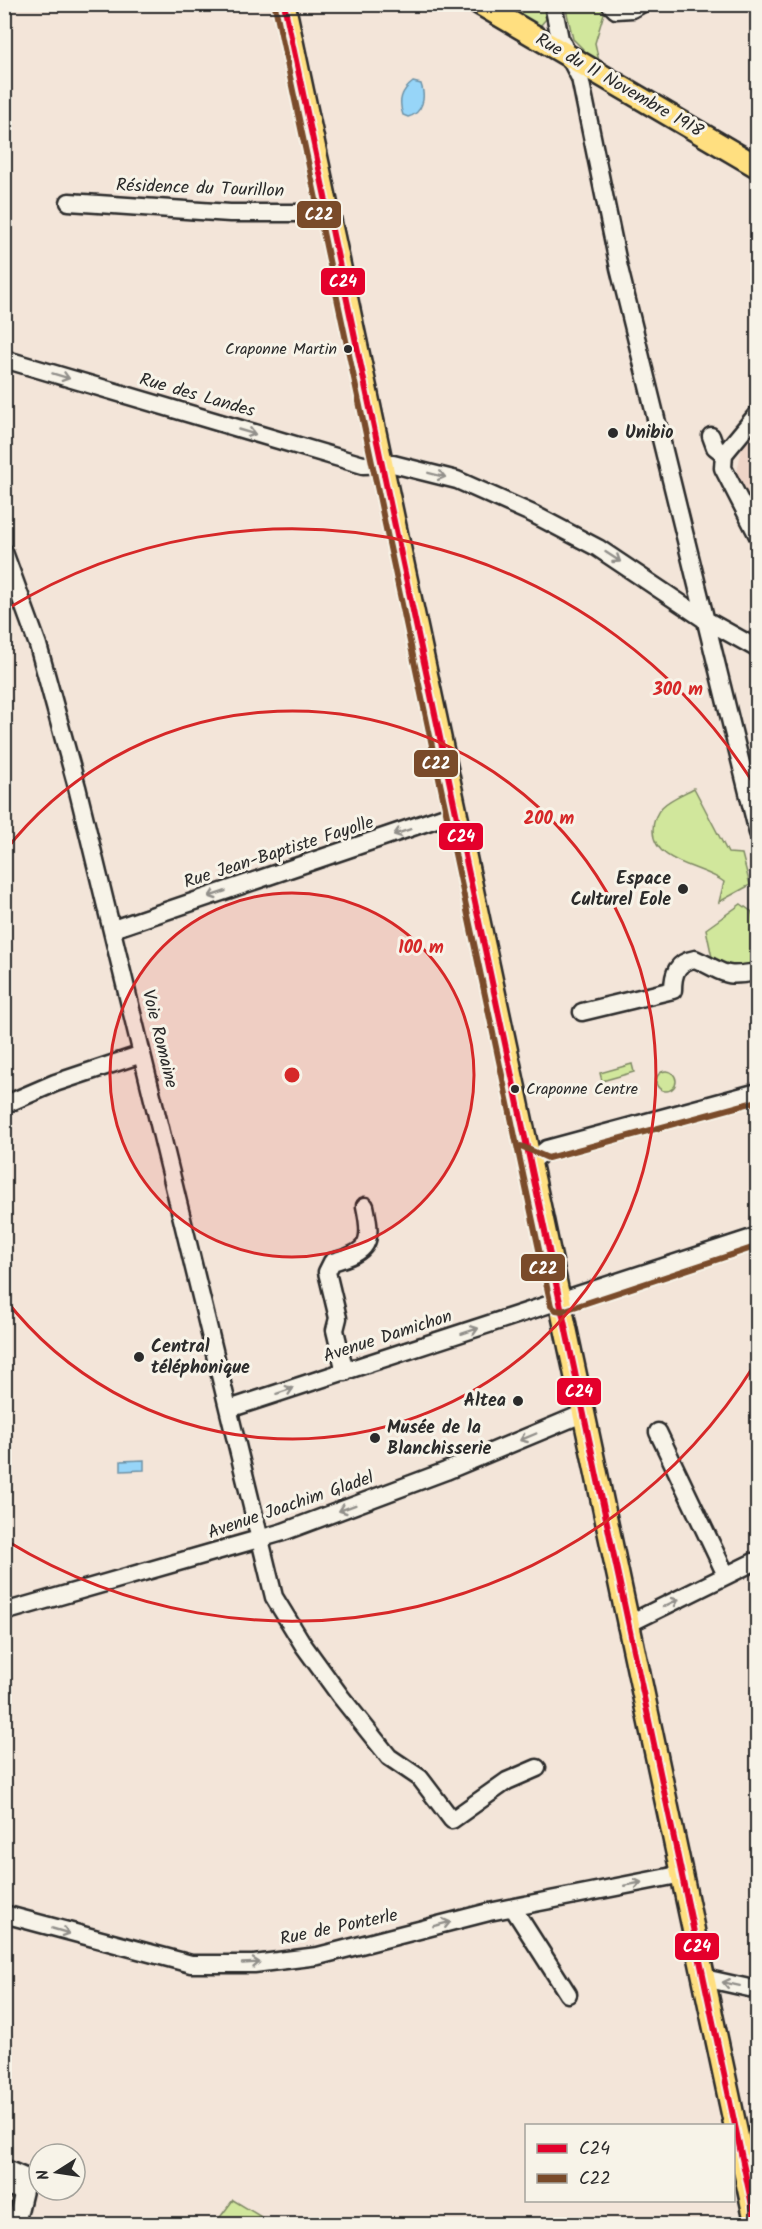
<svg xmlns="http://www.w3.org/2000/svg" width="762" height="2229" font-family="Kalam,sans-serif">
<rect width="100%" height="100%" fill="#f3e5d9"/>
<filter id="ink" filterUnits="userSpaceOnUse"><feTurbulence type="fractalNoise" baseFrequency=".0167" numOctaves="2"/><feDisplacementMap in="SourceGraphic" scale="12" xChannelSelector="R" yChannelSelector="G"/><feConvolveMatrix kernelMatrix="1 2 1 2 8 2 1 2 1" color-interpolation-filters="sRGB"/></filter>
<g filter="url(#ink)">
<path fill="#eed4c7" d="M757,426V519L736,478L743,442Z"/>
<path fill="#d1e79c" stroke="#7e8964" stroke-width="1.5" d="M507,5H543L546,19L540,26L533,27L508,9Z
M565,5H600L605,10L595,43L600,66L573,39Z
M694,788L728,853L742,854L750,885L719,902L724,882C704,866 654,864 653,831C653,804 674,799 694,788Z
M741,904L752,912L757,935V968L714,967L706,929Z
M632,1064L634,1072L602,1081L600,1073Z
M656 1081a10 10 0 1 1 20 0a10 10 0 1 1-20 0Z
M233,2200L273,2224H215Z"/>
<path fill="#97d5f8" stroke="#6c91a6" stroke-width="1.5" d="M413,82L421,84C426,97 423,113 408,117L403,115C398,101 401,91 413,82Z
M144,1460V1470L121,1471V1461Z"/>
<g fill="none" stroke-linecap="round" stroke-linejoin="round">
<g stroke="#2b2b2b" stroke-width="21">
<path id="minor" d="M553,4L560,39L580,78L619,268L758,833
M610,4L616,10L632,9L641,4
M69,202L230,213H328
M4,359L363,465L393,464L457,480L533,514L598,548L704,619L758,649
M758,413L724,454L723,468L758,536
M711,436L715,447L724,454
M4,552L38,645L77,787L274,1597L304,1646L341,1697L389,1757L420,1778L452,1820L507,1781L537,1768
M113,929L457,812
M582,1012L673,990C673,973 677,962 695,959C727,973 720,978 758,972
M4,1105L55,1083L142,1054
M531,1162L547,1149L758,1092
M345,1372L335,1330L338,1318L327,1272L332,1262C369,1252 373,1243 365,1206
M229,1409L758,1236
M658,1432L726,1575
M4,1612L283,1532L446,1471L582,1414
M626,1625L758,1560
M513,1908L568,1994
M4,1914L191,1964H254L318,1956L489,1912L683,1874
M704,1978L758,1990
M4,2168L27,2178L16,2224
M4,2186L23,2191"/>
</g>
<g stroke="#2b2b2b" stroke-width="26">
<path id="major" d="M284,4L756,2224
M480,4L758,167"/>
</g>
<use href="#minor" stroke="#f7f3e8" stroke-width="16"/>
<use href="#major" stroke="#ffdf80" stroke-width="21"/>
<g stroke="#f7f3e8" stroke-width="10">
<path id="bus-1" d="M284,4L756,2224"/>
</g>
<g stroke="#f7f3e8" stroke-width="10">
<path id="bus-2" d="M275,6L551,1306L556,1310L562,1311L758,1246
M521,1146L548,1158L758,1101"/>
</g>
<use href="#bus-1" stroke="#e4002b" stroke-width="6"/>
<use href="#bus-2" stroke="#7a4b2a" stroke-width="6"/>
</g>
<defs><path id="oneway-shaft" d="M-6 0H5M1.5-3L5.5 0L1.5 3" fill="none" stroke-width="1.6" stroke-linecap="round" stroke-linejoin="round" transform="scale(1.5)"/></defs>
<g stroke="#918f8a">
<use href="#oneway-shaft" transform="translate(61 376) rotate(17)"/>
<use href="#oneway-shaft" transform="translate(247 432) rotate(16)"/>
<use href="#oneway-shaft" transform="translate(437 475) rotate(14)"/>
<use href="#oneway-shaft" transform="translate(613 557) rotate(33)"/>
<use href="#oneway-shaft" transform="translate(402 832) rotate(162)"/>
<use href="#oneway-shaft" transform="translate(217 894) rotate(161)"/>
<use href="#oneway-shaft" transform="translate(470 1331) rotate(-18)"/>
<use href="#oneway-shaft" transform="translate(285 1391) rotate(-18)"/>
<use href="#oneway-shaft" transform="translate(528 1437) rotate(157)"/>
<use href="#oneway-shaft" transform="translate(347 1508) rotate(160)"/>
<use href="#oneway-shaft" transform="translate(671 1603) rotate(-26)"/>
<use href="#oneway-shaft" transform="translate(633 1884) rotate(-11)"/>
<use href="#oneway-shaft" transform="translate(442 1924) rotate(-14)"/>
<use href="#oneway-shaft" transform="translate(61 1931) rotate(16)"/>
<use href="#oneway-shaft" transform="translate(251 1963) rotate(-3)"/>
<use href="#oneway-shaft" transform="translate(731 1984) rotate(-168)"/>
</g>
</g>
<circle cx="292" cy="1075" r="182" fill="#d62828" fill-opacity=".12"/>
<g fill="none" stroke="#d62828" stroke-width="3">
<circle cx="292" cy="1075" r="182"/>
<path d="M5 851A364 364 0 1 1 5 1299"/>
<path d="M755 1364A546 546 0 0 1 7 1541M7 609A546 546 0 0 1 755 786"/>
</g>
<g fill="#2b2b2b" stroke="#f7f3e8" stroke-width="2">
<circle cx="348" cy="349" r="5"/>
<circle cx="613" cy="433" r="6"/>
<circle cx="683" cy="889" r="6"/>
<circle cx="515" cy="1089" r="5"/>
<circle cx="139" cy="1357" r="6"/>
<circle cx="518" cy="1401" r="6"/>
<circle cx="375" cy="1438" r="6"/>
</g>
<g text-anchor="middle" dominant-baseline="central" stroke-width="6" stroke-linejoin="round" paint-order="stroke">
<g font-size="16" fill="#2b2b2b" stroke="#f7f3e8" text-anchor="end">
<text x="337" y="349">Craponne Martin</text>
<text x="526" y="1089" text-anchor="start">Craponne Centre</text>
</g>
<g font-size="18" fill="#2b2b2b" stroke="#f7f3e8">
<text transform="translate(619 86) rotate(30)">Rue du 11 Novembre 1918</text>
<text transform="translate(200 189) rotate(2)">Résidence du Tourillon</text>
<text transform="translate(197 396) rotate(16)">Rue des Landes</text>
<text transform="translate(279 853) rotate(-18)">Rue Jean-Baptiste Fayolle</text>
<text transform="translate(159 1039) rotate(76)">Voie Romaine</text>
<text transform="translate(388 1337) rotate(-18)">Avenue Damichon</text>
<text transform="translate(291 1506) rotate(-19)">Avenue Joachim Gladel</text>
<text transform="translate(339 1928) rotate(-12)">Rue de Ponterle</text>
</g>
<g font-size="18" font-weight="bold" fill="#2b2b2b" stroke="#f7f3e8" text-anchor="start">
<text x="625" y="433">Unibio</text>
<text x="671" y="879" text-anchor="end">Espace<tspan x="671" dy="21">Culturel Eole</tspan></text>
<text x="151" y="1347">Central<tspan x="151" dy="21">téléphonique</tspan></text>
<text x="506" y="1401" text-anchor="end">Altea</text>
<text x="387" y="1428">Musée de la<tspan x="387" dy="21">Blanchisserie</tspan></text>
</g>
</g>
<circle cx="292" cy="1075" r="9" fill="#d62828" stroke="#f7f3e8" stroke-width="3"/>
<g font-size="18" text-anchor="middle" font-weight="bold" fill="#d62828" stroke="#f7f3e8" stroke-width="6" stroke-linejoin="round" paint-order="stroke">
<text x="678" y="695">300 m</text>
<text x="549" y="824">200 m</text>
<text x="421" y="953">100 m</text>
</g>
<g stroke="#f7f3e8" stroke-width="2">
<rect x="296" y="200" width="46" height="29" rx="6" fill="#7a4b2a"/>
<rect x="320" y="267" width="46" height="29" rx="6" fill="#e4002b"/>
<rect x="413" y="749" width="46" height="29" rx="6" fill="#7a4b2a"/>
<rect x="438" y="822" width="46" height="29" rx="6" fill="#e4002b"/>
<rect x="520" y="1253" width="46" height="29" rx="6" fill="#7a4b2a"/>
<rect x="556" y="1377" width="46" height="29" rx="6" fill="#e4002b"/>
<rect x="674" y="1932" width="46" height="29" rx="6" fill="#e4002b"/>
</g>
<g font-size="16" text-anchor="middle" font-weight="bold" fill="#fff">
<text x="319" y="220">C22</text>
<text x="343" y="287">C24</text>
<text x="436" y="769">C22</text>
<text x="461" y="842">C24</text>
<text x="543" y="1274">C22</text>
<text x="579" y="1397">C24</text>
<text x="697" y="1952">C24</text>
</g>
<rect width="762" height="2229" fill="none" stroke="#f7f3e8" stroke-width="24"/>
<rect x="12" y="12" width="738" height="2205" fill="none" stroke="#2b2b2b" stroke-width="2" filter="url(#ink)"/>
<rect x="525" y="2124" width="210" height="78" fill="#f7f3e8" stroke="#a5a39c" stroke-width="1.5"/>
<rect x="537" y="2144" width="30" height="9" fill="#e4002b" stroke="#a5a39c" stroke-width="1.5"/>
<text x="579" y="2154" font-size="18" fill="#2b2b2b">C24</text>
<rect x="537" y="2174" width="30" height="9" fill="#7a4b2a" stroke="#a5a39c" stroke-width="1.5"/>
<text x="579" y="2184" font-size="18" fill="#2b2b2b">C22</text>
<g transform="translate(57 2172) rotate(258)"><circle r="28" fill="#f7f3e8" stroke="#a5a39c" stroke-width="1.5"/>
<path d="M0-4.5L10 22L0 15L-10 22Z" fill="#2b2b2b"/>
<text y="-9" font-size="16" font-weight="bold" text-anchor="middle" fill="#2b2b2b">N</text>
</g>
</svg>
